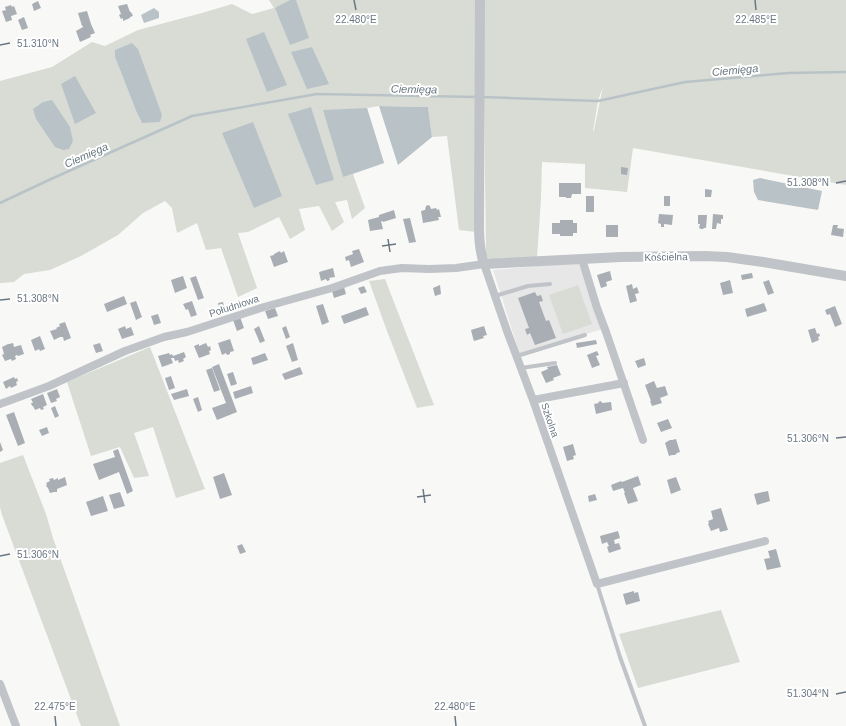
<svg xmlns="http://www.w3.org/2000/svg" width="846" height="726" font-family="Helvetica,sans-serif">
<rect width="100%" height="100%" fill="#f8f8f6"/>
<path fill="#e6e7e6" d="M583,262L605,328L520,355L493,270Z"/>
<path fill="#d8dcd5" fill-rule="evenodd" d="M269,0H477L476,232L459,230L447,136L432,137L428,107L379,106L367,108L384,163L353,174L365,208L352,219L347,200L335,202L344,222L332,231L319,206L299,209L305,230L290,239L279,217L248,232L238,233L257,288L238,297L221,248L206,250L197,223L177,233L172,208L165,201L143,213L118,235L81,256L50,270L24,274L14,282L0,283V81L52,67L92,42L105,46L138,30L202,13L232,4L252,14L274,8ZM115,51L142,123L136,111L115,57Z
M483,0H846V185L633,148L627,192L585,188V164L542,162L541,199L537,257L493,261L486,257ZM603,86L594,130L593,131L598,101Z
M385,279L434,405L417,408L387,331L369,281Z
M578,285L592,324L563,334L549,295Z
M150,347L205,489L176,498L153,427L134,433L149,476L134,478L120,447L91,456L67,382Z
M23,455L46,514L53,538L120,726H81L2,515L0,507V463Z
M721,610L740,662L638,688L619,634Z"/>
<path fill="#b9c3c7" d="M290,0H296L309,38L290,45L275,8Z
M154,8L159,12V18L144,23L141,15Z
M264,32L287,85L267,92L246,39Z
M132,43L138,49L162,115L160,122L142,123L136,111L115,57V50Z
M312,47L329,84L307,89L291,52Z
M75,76L96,113L75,124L61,84Z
M52,100L70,127L73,141L69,149L63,150L55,147L36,119L33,109L43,102Z
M379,106L428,107L432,137L398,165Z
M311,107L334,180L316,185L288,114Z
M367,108L384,163L343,177L323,110Z
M253,122L282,196L254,208L222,133Z
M760,178L822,191L818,210L758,200L754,192L753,180Z"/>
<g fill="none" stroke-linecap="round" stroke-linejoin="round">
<path stroke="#b9c3c7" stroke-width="2.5" d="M482,97L598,101L685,82L789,73L846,72
M0,203L51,179L192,116L317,94L477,97"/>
</g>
<path fill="#a8aeb4" d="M38,1L41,8L34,11L32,4Z
M127,4L130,12H131L133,16L130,17V18L123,21V18L121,19L119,15L121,14L118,6Z
M11,5L12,7L14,6L17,14L11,16L12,20L6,22L2,11L6,10L5,7Z
M87,11L91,24L95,33L90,35L91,37L80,42L76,31L83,27V26H82L78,13Z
M24,17L28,28L22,30L18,20Z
M621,167L628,168L627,175L621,174Z
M559,183H581V194H572L571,198H566V197H559Z
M705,189L712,190L711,197H705Z
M586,196H594V212H586Z
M664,196H670V206H664Z
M428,205L430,206L431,209L436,208L437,210L439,209L441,217H438L439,220L423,223L421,211L425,210L426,206Z
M394,210L396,218L383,222L382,221H381L383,229L370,231L368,220L379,217V215Z
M659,214L673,215L672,225L664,224V227H661V224L658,223Z
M713,214L723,215V219H721V224L717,223L716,229H712Z
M698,215H707L706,228H704L703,229H701L699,228L700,224H698Z
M410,218L416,242L409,243L403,219Z
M560,220H573V223H577V233H573V236H560V234H552V223H560Z
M606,225H618V237H606Z
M833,225H838L837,228L844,229L843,237L831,235Z
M359,249L364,262L351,267L349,260L346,261L345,257L353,254L352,251Z
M280,251L281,253L284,251L288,262L274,267L270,256L274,255V254Z
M333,268L335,277L329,278L330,280L327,281L326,279L321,281L319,272Z
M610,271L612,280L606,282L607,286L601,288L597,275Z
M752,273L753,278L742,280L741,275Z
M183,276L187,288L175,293L171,280Z
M196,276L204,298L198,300L190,278Z
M730,280L733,293L723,295L720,283Z
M769,280L774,293L768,295L763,282Z
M632,284L633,289L637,287L639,293L635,294L637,301L630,303L626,286Z
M440,285L441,294L435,296L433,288Z
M364,286L367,292L361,294L358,288Z
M344,287L346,294L334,298L332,291Z
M535,292L537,296L541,295L543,301L539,302L546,321L549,320L556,338L535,345L530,333L527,335L525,329L529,328L518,298Z
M124,296L127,304L107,312L104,304Z
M136,301L142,317L136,320L130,303Z
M192,301L197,315L191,317L188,309L186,310L183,304Z
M223,302L225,310L220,311L218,303Z
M764,303L767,311L747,317L745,309Z
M323,304L329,322L322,325L316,306Z
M835,306L842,324L835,327L830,314L827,315L825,310Z
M366,307L369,315L344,324L341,316Z
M275,308L278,316L268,319L265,311Z
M158,314L161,323L154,325L151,316Z
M240,317L244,328L237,331L233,320Z
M65,322L71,338L64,341L63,337H60L54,340L50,331L57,329L56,328L60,326L59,324Z
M125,326L126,329L131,327L134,335L122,339L118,329Z
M259,326L265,341L260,343L254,329Z
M286,326L290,337L286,339L282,328Z
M484,326L487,335L483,336L484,338L474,341L473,338L471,330Z
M815,328L817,334L819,333L820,336L818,337L819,340L812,343L808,330Z
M40,336L45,349L40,351L39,349L35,351L31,340Z
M230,339L234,351L230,352V354L227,355L226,353L222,355L218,343Z
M596,340L597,344L577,348L576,343Z
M13,343L14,347L21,345L24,354L18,356L17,355L15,356L16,359L12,361L11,359L5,361L2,355L4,354L2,347L8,344H9Z
M100,343L103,351L96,353L93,345Z
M206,343L208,347L210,346L211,350L209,351L210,354L199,358L194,346L199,344V346Z
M293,343L298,360L292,362L286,346Z
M597,351L599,355L596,356L600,365L592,368L587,355Z
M184,352L186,357L183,359L184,361L179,363L178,360L175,361L174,358H171L173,363L162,367L158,356L169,353L170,355L172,354L173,356Z
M265,353L268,360L253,365L251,358Z
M644,358L646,365L638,368L635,361Z
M219,364L237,412L217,420L212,408L226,403L212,367Z
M557,365L561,375L553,378L554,380L546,383L541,372L548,369L547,367Z
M300,367L303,374L285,380L282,374Z
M212,368L220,390L214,392L206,370Z
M233,372L237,384L231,386L227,374Z
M171,376L175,388L169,390L165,378Z
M14,377L15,379L17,378L18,381L16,382L17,385L11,388L10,386L6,389L3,382Z
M654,381L657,388L665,386L668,395L660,398L662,403L652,406L650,401H651L645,385Z
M251,386L253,393L235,399L233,392Z
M57,389L60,397L56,399L57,401L51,403L47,393Z
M187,389L189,396L174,400L171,394Z
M43,394L47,405L43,407L44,409L41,410L40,408L35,410L33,406H32L31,403H33L31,399Z
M198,397L202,410L198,412L193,399Z
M601,401L602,403L611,402L612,410L596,414L594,404L599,403L598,402Z
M55,406L59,416L55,418L51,408Z
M14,412L25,443L18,446L6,415Z
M668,419L672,428L661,432L657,423Z
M47,427L49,433L42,436L39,430Z
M676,439L680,452L677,453L675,455H672L669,456L665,443L668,441L670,440H672Z
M0,442L3,450L0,452Z
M573,444L576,455L573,456L574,459L567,461L563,447Z
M118,449L133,491L127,494L119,472L99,480L93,464L115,457L113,451Z
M224,473L232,495L220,499L213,477Z
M638,476L641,485L633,488L638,501L628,504L624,493H625L623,488L613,491L611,485L621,481L622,482Z
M65,477L67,485L57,489V492H54L50,493L48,488L46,486L47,484L46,483L50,481L49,479L53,478L54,480L58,478V480Z
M676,477L681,490L671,494L667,480Z
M768,491L770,501L757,505L754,494Z
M120,492L125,506L114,509L109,495Z
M595,494L597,500L589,502L588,496Z
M103,496L108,511L91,516L86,502Z
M721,508L728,530L720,532L719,528L711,531L708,524L709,523L708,521L713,519L711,511Z
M618,531L620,538L614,540L615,544L619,543L621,549L609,553L607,547L609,546L607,542L602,544L600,536Z
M242,544L246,552L240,554L237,546Z
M776,549L781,567L767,570L764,559L770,558L768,551Z
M634,591V593L638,592L640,601L626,605L623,594Z"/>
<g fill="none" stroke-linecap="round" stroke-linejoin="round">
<path stroke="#c0c3c7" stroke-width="4" d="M495,296L528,286L550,284
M517,356L585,335
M521,368L555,363
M597,584L620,657L645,726"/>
<path stroke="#c0c3c7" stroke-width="8" d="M582,259L597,308L606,332L643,440
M533,400L624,383
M0,404L49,386L125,351L164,337L187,332L264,307L332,288L380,271L402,268L429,269L456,268L484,264L507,331L533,400L597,584L765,541
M0,684L16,726"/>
<path stroke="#c0c3c7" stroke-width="10" d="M480,0L479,227C479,240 480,252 484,264L621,257L704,256L727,257L763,262L846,276"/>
</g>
<path fill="none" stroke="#6a7783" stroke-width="1.5" d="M354,0L356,10M755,0L756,10M0,45L10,43M836,183L846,181M388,239L390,252M382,246L396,244M0,300L10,299M836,438L846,437M423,489L425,503M417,497L431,495M0,556L10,554M836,694L846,692M55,716L56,726M455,716L456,726"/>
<g text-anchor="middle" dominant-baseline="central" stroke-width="4" stroke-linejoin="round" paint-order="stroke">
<g font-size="10" fill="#6a7783" stroke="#fff">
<text transform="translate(666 257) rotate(-1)">Kościelna</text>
<text transform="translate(234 306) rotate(-18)">Południowa</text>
<text transform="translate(550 420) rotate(71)">Szkolna</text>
</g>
<g font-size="11" font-style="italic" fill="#66777f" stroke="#fff">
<text transform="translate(735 70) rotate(-5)">Ciemięga</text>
<text transform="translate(414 89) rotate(1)">Ciemięga</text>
<text transform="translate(86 155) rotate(-24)">Ciemięga</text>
</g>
</g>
<g font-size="10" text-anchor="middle" fill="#6a7783" stroke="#fff" stroke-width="4" stroke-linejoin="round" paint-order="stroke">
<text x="356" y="23">22.480°E</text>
<text x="756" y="23">22.485°E</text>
<text x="38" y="47">51.310°N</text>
<text x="808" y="186">51.308°N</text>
<text x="38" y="302">51.308°N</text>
<text x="808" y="442">51.306°N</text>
<text x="38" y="558">51.306°N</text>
<text x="808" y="697">51.304°N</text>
<text x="55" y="710">22.475°E</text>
<text x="455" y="710">22.480°E</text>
</g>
</svg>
